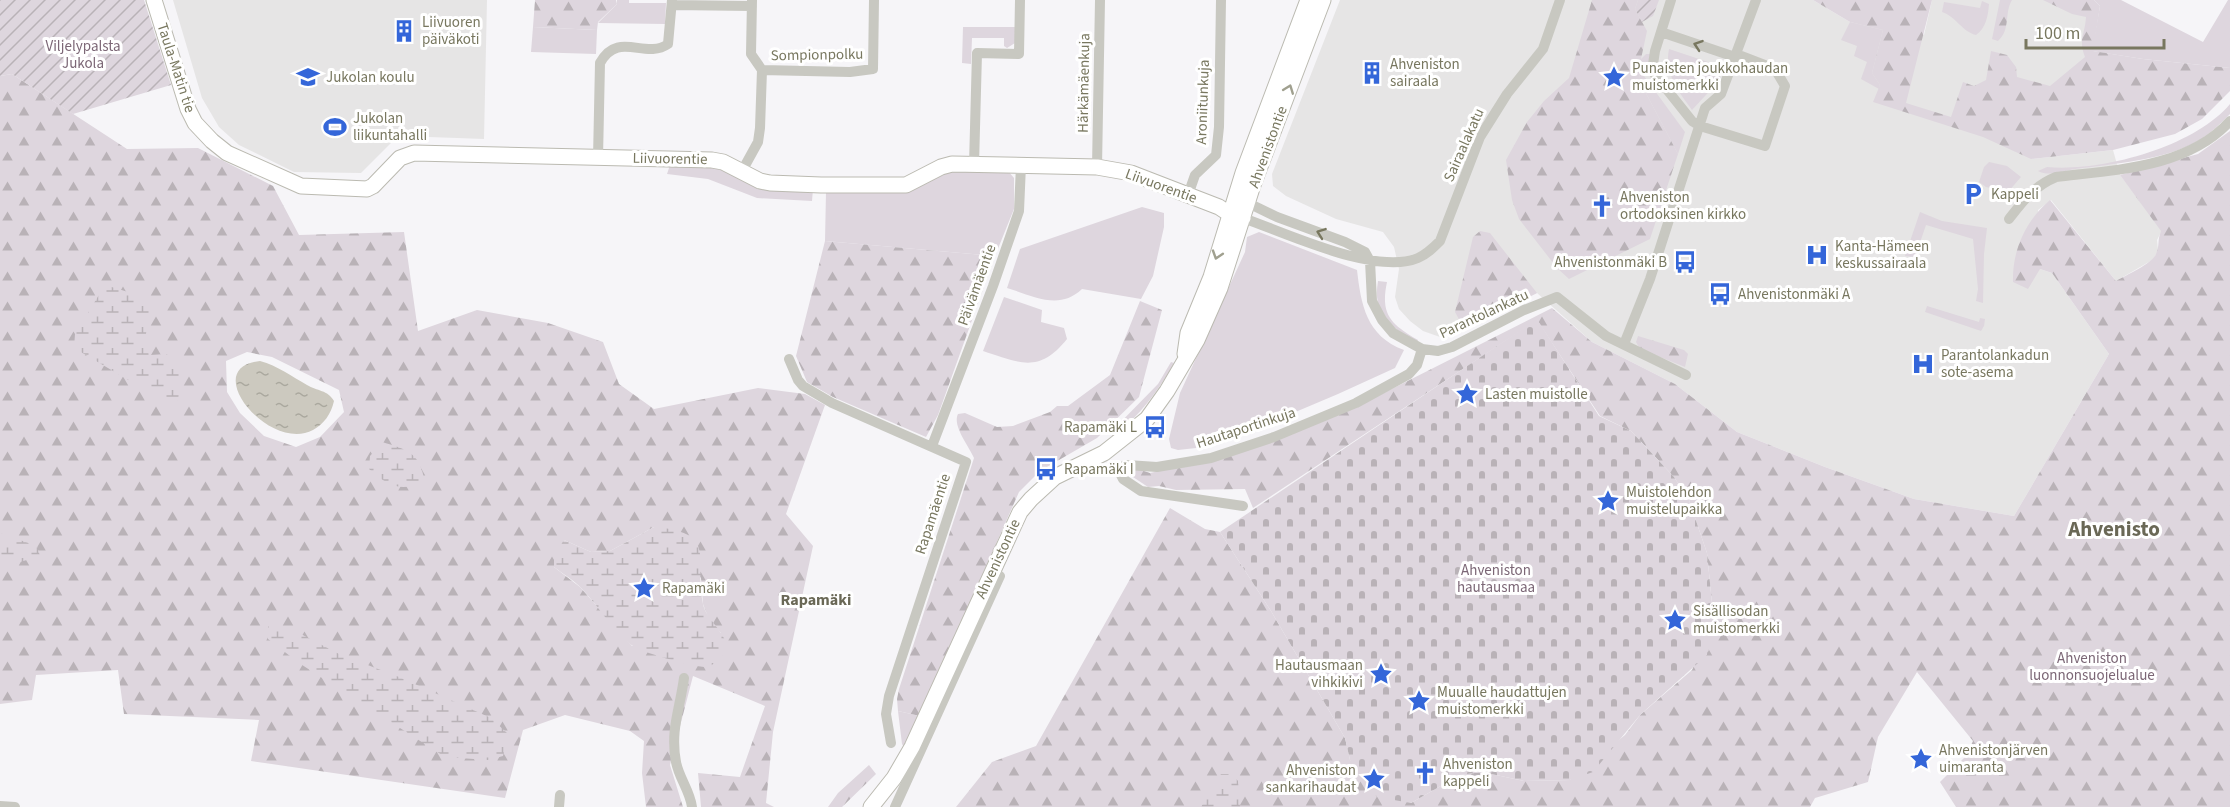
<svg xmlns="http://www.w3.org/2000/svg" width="2230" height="807" font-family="'Source Sans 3',sans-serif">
<defs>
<pattern id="forest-firs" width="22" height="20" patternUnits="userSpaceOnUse" patternTransform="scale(1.5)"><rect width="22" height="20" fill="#ded6de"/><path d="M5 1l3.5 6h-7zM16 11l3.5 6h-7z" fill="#b9b2b7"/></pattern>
<pattern id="wetland-marsh" width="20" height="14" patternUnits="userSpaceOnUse" patternTransform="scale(1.5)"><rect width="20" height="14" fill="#ded6de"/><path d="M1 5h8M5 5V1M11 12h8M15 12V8" fill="none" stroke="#b9b2b7"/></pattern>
<pattern id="cemetery-stones" width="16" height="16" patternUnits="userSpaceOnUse" patternTransform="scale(1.5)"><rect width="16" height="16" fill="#ded6de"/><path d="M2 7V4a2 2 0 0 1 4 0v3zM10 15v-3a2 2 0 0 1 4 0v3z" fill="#b9b2b7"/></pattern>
<pattern id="garden-furrows" width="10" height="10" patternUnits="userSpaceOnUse" patternTransform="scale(1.5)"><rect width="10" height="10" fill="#ded6de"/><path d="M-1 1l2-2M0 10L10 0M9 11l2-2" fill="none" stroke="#b9b2b7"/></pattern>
<pattern id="water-ripples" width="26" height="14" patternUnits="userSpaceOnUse" patternTransform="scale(1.5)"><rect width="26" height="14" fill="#ccc9bf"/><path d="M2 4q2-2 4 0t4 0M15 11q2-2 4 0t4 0" fill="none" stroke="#aaa89e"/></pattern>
</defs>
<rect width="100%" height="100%" fill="#f6f5f8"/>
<path fill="#e6e5e5" d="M173,0H487L484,139L402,136L394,140L361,173L294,172L239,145L219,127L202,98Z
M1340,0H1813L1850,22L1924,35L1932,0H2094L2092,51L2031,159L2113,150L2120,175L2162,230L2157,240L2158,250L2154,259L2116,281L2051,200L2038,210L2040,269L2052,273L2109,354L2014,516L1914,499L1825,467L1737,432L1675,384L1592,342L1537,293L1456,334L1440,337L1423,331L1410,321L1399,309L1395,297L1399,269L1394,247L1383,232L1336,219L1286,196L1273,186L1272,174Z"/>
<path fill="#ded6de" d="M617,0H629V3H666L665,24L598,23L617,4Z
M2094,0H2121L2203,42L2228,0H2230V68L2143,59L2092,51L2100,6Z
M1982,1L1989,4C1988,16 1986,28 1976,35C1961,31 1957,17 1942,12L1944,2L1980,8Z
M1850,22L1883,30L1872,73L1880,85L1879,89L1861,79L1867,62L1854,56L1857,46L1841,40Z
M533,27L597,30L596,54L531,52Z
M963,27H1016L1015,43L1007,48L1004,46V38H972L971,64L962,63Z
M1669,49L1723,67L1718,82L1692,110C1678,91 1664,73 1669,49Z
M1646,54H1651L1650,64L1645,63L1644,76L1685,132L1678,154L1639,80L1641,59Z
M2230,104V114C2220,124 2210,134 2198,141C2165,160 2112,164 2075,169C2063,171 2049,177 2038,171L2047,167C2102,172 2194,147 2230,104Z
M1989,162L2007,166L2021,177L2008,192L1986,187L1979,182L1984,167Z
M670,165L716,167L753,184L813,189L812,201L757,198L708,179L667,174Z
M953,171H1008L1014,178V209L995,256L825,241L826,192L905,191Z
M1142,207L1164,213V227L1153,276L1141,299L1082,289C1059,311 1034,296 1007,288L1020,249Z
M1920,212L1942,221L1987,228L1984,254L1983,303L1976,301L1978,289L1973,239L1926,225L1915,257L1905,256Z
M1259,232L1357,270C1361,304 1366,336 1404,350L1395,368L1338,394L1255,429L1227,436L1196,448L1178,450L1171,448L1169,439L1180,393L1245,252L1247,237Z
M1378,281L1387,282C1380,315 1391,324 1418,340L1417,343C1391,327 1372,315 1378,281Z
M1004,297L1042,310L1041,322L1064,328L1067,339C1039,374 1020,363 983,351Z
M1927,306L1979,322L1980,318L1985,319L1984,326L1981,331L1925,312Z
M1171,362L1174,363C1158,392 1139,416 1113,437L1111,432L1158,384Z
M898,711L920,716L904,747L902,744Z"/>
<path fill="url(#forest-firs)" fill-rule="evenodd" d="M535,0H616L617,4L598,22L597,30L533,27Z
M1592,0H1638L1635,9L1647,31L1641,59L1639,80L1678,154L1650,239L1569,279L1557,268L1519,219L1512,200L1506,160L1527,122L1544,101L1569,78Z
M1813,0H1932L1906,103L1951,117L1963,82L1974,86L1986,80L1991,51L2007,55L2016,67L2017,77L2050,86L2085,57C2078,40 2085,34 2086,17L2072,14L2043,0H2094L2100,6L2093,51L2143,59L2230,68V91L2202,119L2175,134L2113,150L2031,159L1983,137L1873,102L1880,85L1872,73L1883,30L1850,22Z
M2000,0H2012C2004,13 2011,30 1998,41L1992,39Z
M12,74L127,149L198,148L273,186L299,235L404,232L418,331L477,310L548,323L603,342L619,384L654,409L758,388L805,394L825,405L786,514L813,546L773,732L766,803L774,807H701L698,773L740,777L765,706L693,676L670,765L683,807H646L642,773L644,741L630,731L565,715L523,730L505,798L251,761L259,720L124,714L118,670L36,675L32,700L0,704V76ZM247,352L272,357L339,390L344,412L320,437L296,447L264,436L240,413L227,392L226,361ZM654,527L701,578L703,604L709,620L721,633L632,646L580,587L554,567L564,540L591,552L610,551Z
M2230,131V807H1956L1940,782L1966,756L1973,741L1917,672L1878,737L1868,782L1815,798L1810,807H956L992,762L1036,746L1170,508L1205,529L1220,532L1271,611L1345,738L1350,760L1411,803L1460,775L1482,772L1524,781L1570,780L1625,735L1640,715L1692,670L1714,623L1707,553L1689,500L1674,477L1631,431L1600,416L1537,320L1253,508L1245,489L1176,490L1159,486L1148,487L1130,475L1132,467L1150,473L1173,468L1358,406L1552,308L1592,342L1675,384L1737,432L1825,467L1914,499L2014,516L2109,354L2052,273L2040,269L2028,289L2013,282C2012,250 2026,220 2050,200L2116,281C2126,275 2152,264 2156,254C2160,245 2157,241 2161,231L2120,175L2198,154Z
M1480,231L1490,233L1537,293L1471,326L1461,323L1455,312L1473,237Z
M825,241L995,256L938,415L926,437L833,397L807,382L796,356Z
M1140,301L1162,310L1139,397L1097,438L1040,471L1019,492L920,716L898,711L897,699L899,689L974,458C969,446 952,426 958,414L965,413L997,427L1013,426L1050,412L1057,406H1068L1110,375Z
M1638,336L1684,350L1688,354L1685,367L1640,349L1636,342Z
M869,765L876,774L842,807H828L838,793Z"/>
<path fill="url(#wetland-marsh)" d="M105,285L138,295L150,307L144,347L150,355L166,354L181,363L179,396L177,404H169L74,348L75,334Z
M382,442C409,450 420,453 425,483C398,491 390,487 369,469L370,456Z
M654,527C720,533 693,558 703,604C707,624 739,640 720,658C717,662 710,667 705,667C693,667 639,652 630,644C612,629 599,607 582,589C574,580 563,574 554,567V556L564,540L591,552L610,551Z
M0,533L37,546L40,556L0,568Z
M268,624L299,633L339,654L399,677L491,718L508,734L503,756L488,760L445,757L299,663L268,639Z
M1221,774H1232L1238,781L1240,807H1201Z"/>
<path fill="url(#cemetery-stones)" d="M1537,319L1599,416L1631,431L1674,477L1689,500L1707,553L1714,623L1708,654L1640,715L1593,772L1570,780L1524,781L1482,772L1460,775L1411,803L1377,797L1350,760L1345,738L1271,611L1220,532Z"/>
<path fill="url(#garden-furrows)" d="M0,0H144L171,85L73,114L12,74L0,76Z
M1638,0H1659L1653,16L1642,22L1635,9Z"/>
<path fill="url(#water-ripples)" d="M260,361C278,366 291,376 307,385C317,391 328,390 334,401C331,414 324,424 313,430C269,453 198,367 260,361Z"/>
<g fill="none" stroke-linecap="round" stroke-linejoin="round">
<g stroke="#bbbab1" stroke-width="17">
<path id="secondary" d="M154,0L188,109L195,123L212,141L227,153L301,186L367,189L373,186L400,158L414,153L712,160L723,162L760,181L770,183L821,185H906L941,167L952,164L1097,167L1131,173L1219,207L1231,215L1243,218
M1185,354L1188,333L1211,277L1243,173L1308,0
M871,807L894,778L912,747L1020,512L1031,499L1055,477L1104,453L1147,419L1167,391L1197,340L1220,288L1253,185L1323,0"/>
</g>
<path stroke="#c8c8c1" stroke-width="10" d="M1671,0L1655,51L1652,71L1692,121L1700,126L1765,146L1785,86L1775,69L1736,54
M672,5L752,6
M1661,32L1735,57
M762,70L850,72L873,69L874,0
M598,158L600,63C618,30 645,60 668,44L672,0
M974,165L977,53L1019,54L1020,0
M1097,167L1100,0
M742,171L758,142L760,128L762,70L751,54L752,0
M1188,195L1195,175L1216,155L1219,127L1221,0
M1248,203L1277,217L1345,242L1365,252L1370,261L1372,301L1382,320L1393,333L1422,349L1438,351L1452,347L1524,310L1557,297L1606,336L1686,375
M1243,218C1286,233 1376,276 1418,258C1427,254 1433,248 1440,241L1480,137L1507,94L1543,49L1560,0
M2009,219C2023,201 2034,186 2056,177C2114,170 2188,168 2230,121
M1624,344L1650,279L1705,108L1721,94L1756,0
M789,359L798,380L803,386L832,403L966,462L889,696L886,714L891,743
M932,446L993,286L1019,211L1021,165
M1243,506L1141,491L1123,479L1119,471L1121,467L1127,465L1157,467L1211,458L1274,437L1356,403L1409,374L1417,365L1422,349
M684,678C680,709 670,730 676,762C679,778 690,791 692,807
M0,806L15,807
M559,807L560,795
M895,807L1000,576"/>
<use href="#secondary" stroke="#fff" stroke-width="15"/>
</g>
<defs><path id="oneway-chevron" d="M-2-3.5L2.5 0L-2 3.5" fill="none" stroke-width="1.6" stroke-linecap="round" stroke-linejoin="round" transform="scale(1.5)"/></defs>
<g stroke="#78775f">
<use href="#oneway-chevron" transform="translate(1698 45) rotate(-161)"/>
<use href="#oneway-chevron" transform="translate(1321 233) rotate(-160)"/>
</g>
<g stroke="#a0a08f">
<use href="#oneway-chevron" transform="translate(1289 89) rotate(-69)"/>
<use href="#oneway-chevron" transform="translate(1217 255) rotate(108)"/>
</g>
<defs>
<g id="building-bare" transform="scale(1.8)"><path d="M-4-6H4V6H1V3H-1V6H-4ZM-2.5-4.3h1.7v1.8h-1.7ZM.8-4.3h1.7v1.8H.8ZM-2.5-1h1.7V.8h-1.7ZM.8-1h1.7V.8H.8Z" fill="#3466d9" stroke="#fff" stroke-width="2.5" paint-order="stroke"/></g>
<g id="school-bare" transform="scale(1.8)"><path d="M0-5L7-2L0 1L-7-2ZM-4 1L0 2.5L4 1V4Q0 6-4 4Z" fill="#3466d9" stroke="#fff" stroke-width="2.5" paint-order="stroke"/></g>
<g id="sight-bare" transform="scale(1.8)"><path d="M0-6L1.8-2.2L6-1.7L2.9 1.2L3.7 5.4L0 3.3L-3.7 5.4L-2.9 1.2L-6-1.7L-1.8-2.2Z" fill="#3466d9" stroke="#fff" stroke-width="2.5" paint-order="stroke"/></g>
<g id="stadium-bare" transform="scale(1.8)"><path d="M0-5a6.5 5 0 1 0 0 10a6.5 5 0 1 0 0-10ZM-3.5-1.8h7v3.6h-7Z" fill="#3466d9" stroke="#fff" stroke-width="2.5" paint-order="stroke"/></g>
<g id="parking-bare" transform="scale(1.8)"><path d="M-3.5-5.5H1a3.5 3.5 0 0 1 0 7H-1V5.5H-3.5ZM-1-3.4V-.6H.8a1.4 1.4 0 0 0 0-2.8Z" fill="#3466d9" stroke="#fff" stroke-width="2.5" paint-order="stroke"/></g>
<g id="church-bare" transform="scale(1.8)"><path d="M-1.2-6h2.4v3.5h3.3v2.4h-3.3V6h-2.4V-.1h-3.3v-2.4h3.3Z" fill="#3466d9" stroke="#fff" stroke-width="2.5" paint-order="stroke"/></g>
<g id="hospital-bare" transform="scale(1.8)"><path d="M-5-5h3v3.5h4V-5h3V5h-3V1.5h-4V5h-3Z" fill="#3466d9" stroke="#fff" stroke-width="2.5" paint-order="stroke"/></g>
<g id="bus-bare" transform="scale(1.8)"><path d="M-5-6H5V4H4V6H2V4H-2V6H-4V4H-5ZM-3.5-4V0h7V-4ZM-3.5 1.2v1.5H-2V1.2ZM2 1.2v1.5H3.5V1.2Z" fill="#3466d9" stroke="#fff" stroke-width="2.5" paint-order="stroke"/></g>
</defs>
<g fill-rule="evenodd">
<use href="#building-bare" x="404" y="31"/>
<use href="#building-bare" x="1372" y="73"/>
<use href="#school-bare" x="308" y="77"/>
<use href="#sight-bare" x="1614" y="77"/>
<use href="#stadium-bare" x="335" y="127"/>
<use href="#parking-bare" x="1973" y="194"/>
<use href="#church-bare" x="1602" y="206"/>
<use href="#hospital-bare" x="1817" y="255"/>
<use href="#bus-bare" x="1685" y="262"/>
<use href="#bus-bare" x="1720" y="294"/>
<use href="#hospital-bare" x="1923" y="364"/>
<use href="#sight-bare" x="1467" y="394"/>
<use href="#bus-bare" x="1155" y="427"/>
<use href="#bus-bare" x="1046" y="469"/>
<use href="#sight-bare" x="1608" y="501"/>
<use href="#sight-bare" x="644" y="588"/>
<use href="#sight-bare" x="1675" y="620"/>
<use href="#sight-bare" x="1381" y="674"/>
<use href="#sight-bare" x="1419" y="701"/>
<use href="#sight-bare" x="1921" y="759"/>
<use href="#church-bare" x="1425" y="773"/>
<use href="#sight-bare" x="1374" y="779"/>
</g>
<g text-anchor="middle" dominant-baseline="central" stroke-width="6" stroke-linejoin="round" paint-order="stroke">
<g font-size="15" fill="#78775f" stroke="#fff" text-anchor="start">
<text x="422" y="22">Liivuoren<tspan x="422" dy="17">päiväkoti</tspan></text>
<text x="1390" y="64">Ahveniston<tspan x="1390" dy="17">sairaala</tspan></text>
<text x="1632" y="68">Punaisten joukkohaudan<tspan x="1632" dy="17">muistomerkki</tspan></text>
<text x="326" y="77">Jukolan koulu</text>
<text x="353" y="118">Jukolan<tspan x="353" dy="17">liikuntahalli</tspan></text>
<text x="1991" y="194">Kappeli</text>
<text x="1620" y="197">Ahveniston<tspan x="1620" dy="17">ortodoksinen kirkko</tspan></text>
<text x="1835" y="246">Kanta-Hämeen<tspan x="1835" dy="17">keskussairaala</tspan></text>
<text x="1667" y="262" text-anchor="end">Ahvenistonmäki B</text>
<text x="1738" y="294">Ahvenistonmäki A</text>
<text x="1941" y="355">Parantolankadun<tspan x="1941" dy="17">sote-asema</tspan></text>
<text x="1485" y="394">Lasten muistolle</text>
<text x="1137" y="427" text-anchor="end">Rapamäki L</text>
<text x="1064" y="469">Rapamäki I</text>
<text x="1626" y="492">Muistolehdon<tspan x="1626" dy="17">muistelupaikka</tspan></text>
<text x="662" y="588">Rapamäki</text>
<text x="1693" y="611">Sisällisodan<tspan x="1693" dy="17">muistomerkki</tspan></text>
<text x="1363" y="665" text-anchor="end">Hautausmaan<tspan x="1363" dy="17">vihkikivi</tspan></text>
<text x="1437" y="692">Muualle haudattujen<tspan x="1437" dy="17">muistomerkki</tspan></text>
<text x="1939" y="750">Ahvenistonjärven<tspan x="1939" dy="17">uimaranta</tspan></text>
<text x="1443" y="764">Ahveniston<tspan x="1443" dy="17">kappeli</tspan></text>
<text x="1356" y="770" text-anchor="end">Ahveniston<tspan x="1356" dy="17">sankarihaudat</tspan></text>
</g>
<g font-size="15" fill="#7c6776" stroke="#fff">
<text x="83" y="46">Viljelypalsta<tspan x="83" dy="17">Jukola</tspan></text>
<text x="1496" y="570">Ahveniston<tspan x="1496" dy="17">hautausmaa</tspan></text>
<text x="2092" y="658">Ahveniston<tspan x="2092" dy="17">luonnonsuojelualue</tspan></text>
</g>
<g font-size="15" fill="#78775f" stroke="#fff">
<text transform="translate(817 55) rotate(-1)">Sompionpolku</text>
<text transform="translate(176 68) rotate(72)">Taula-Matin tie</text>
<text transform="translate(1084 83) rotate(-89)">Härkämäenkuja</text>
<text transform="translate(1203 102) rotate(-88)">Aroniitunkuja</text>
<text transform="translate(1464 145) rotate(-66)">Sairaalakatu</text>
<text transform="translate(1268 147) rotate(-70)">Ahvenistontie</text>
<text transform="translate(670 159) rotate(1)">Liivuorentie</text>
<text transform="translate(1161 186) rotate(20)">Liivuorentie</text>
<text transform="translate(977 285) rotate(-70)">Päivämäentie</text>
<text transform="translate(1484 314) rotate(-25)">Parantolankatu</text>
<text transform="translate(1246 428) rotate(-18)">Hautaportinkuja</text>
<text transform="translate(933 514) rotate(-72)">Rapamäentie</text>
<text transform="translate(998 559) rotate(-65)">Ahvenistontie</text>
</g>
<g font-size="16" font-weight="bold" fill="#6a6856" stroke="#fff">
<text x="816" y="600">Rapamäki</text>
</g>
<g font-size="21" font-weight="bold" fill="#6a6856" stroke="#fff">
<text x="2114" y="529">Ahvenisto</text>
</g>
</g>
<path d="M2026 39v9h138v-9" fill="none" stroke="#78775f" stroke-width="3"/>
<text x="2035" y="39" font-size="18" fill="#78775f" stroke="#ffffff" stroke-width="4.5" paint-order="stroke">100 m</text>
</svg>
